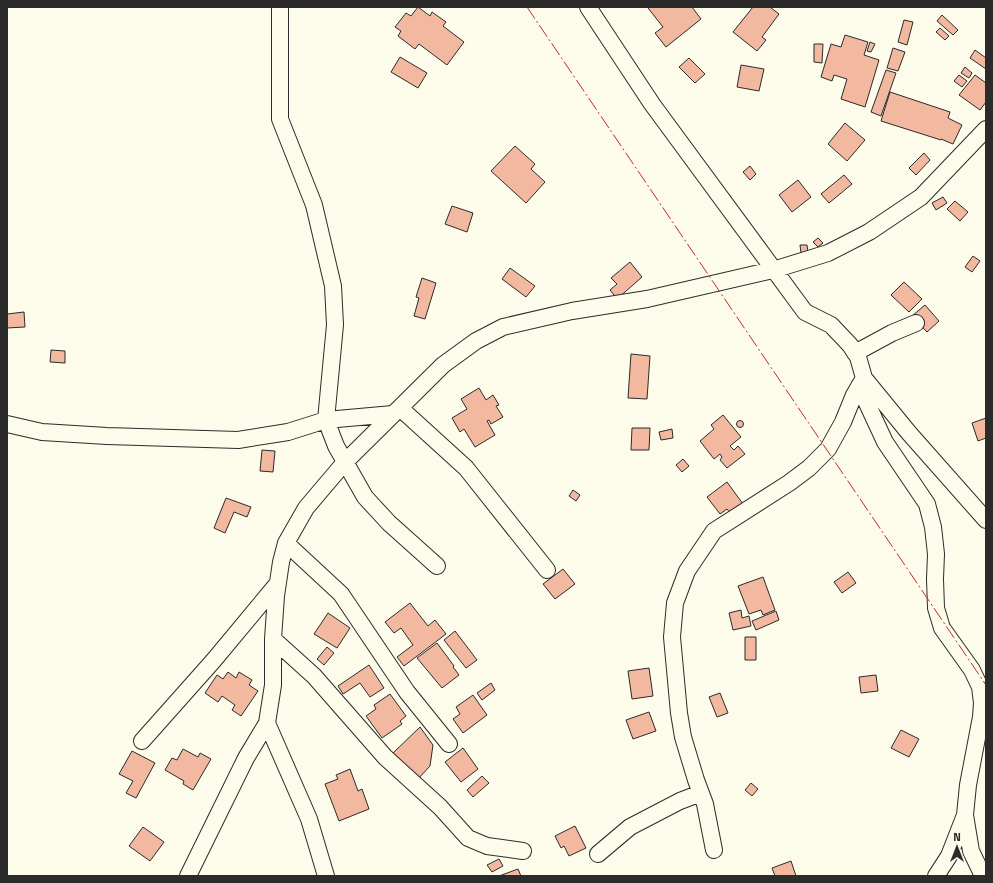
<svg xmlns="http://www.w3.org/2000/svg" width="993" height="883" font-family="'Titillium Web',sans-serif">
<rect width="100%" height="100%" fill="#fdfbea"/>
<path fill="#f2b8a0" stroke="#2b2b2b" d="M418,7L430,16L432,12L446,22L443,26L464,42L447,65L419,44L415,49L398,36L401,31L395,27L406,13L411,16Z
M649,7H692L701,19L666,47L655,33L663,27L648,8Z
M753,7H770L779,14L762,37L766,40L757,51L733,32Z
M942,15L958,30L953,35L937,21Z
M904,20L913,22L907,45L898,42Z
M940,28L949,36L945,40L936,32Z
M845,35L868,42L864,55L879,60L865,107L841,99L847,79L834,75L832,81L821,77L831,44L841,47Z
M870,42L875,44L871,52L867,51Z
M814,44H823L822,63L814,62Z
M893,48L905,52L898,71L887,68Z
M975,50L986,58V69L970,58Z
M400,57L427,73L418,88L391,72Z
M689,58L705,74L695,83L679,67Z
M741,65L764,69L759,91L737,87Z
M965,67L972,73L969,78L961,73Z
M886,70L896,73L881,116L871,112Z
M959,75L967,81L962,87L954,81Z
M975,75L986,83V102L980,110L959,95Z
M890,92L950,112L948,118L962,125L953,144L941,139V140L881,121Z
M845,123L865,140L847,161L828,144Z
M515,146L535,164L531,169L545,182L526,203L491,171Z
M924,153L930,160L916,175L909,168Z
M750,166L756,174L750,180L743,172Z
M844,175L852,184L829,203L821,194Z
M798,180L811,197L792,212L779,195Z
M943,197L947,203L936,210L932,203Z
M955,201L968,212L960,221L947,209Z
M452,206L473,213L467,232L445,224Z
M818,238L823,243L818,247L813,242Z
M800,245H807L808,252L801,253Z
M973,256L980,261L972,272L965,267Z
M630,262L642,277L617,299L610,290L617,284L611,278Z
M510,268L535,286L526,297L502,279Z
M422,278L436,283L425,319L414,316L419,298L416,297Z
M904,282L922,299L909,312L891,295Z
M925,305L939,321L927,332L912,316Z
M24,312L25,327L7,328V314Z
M51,350L65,351V363L50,362Z
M631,354L650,356L647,399L628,398Z
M479,388L486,400L493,395L499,405L496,406L503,417L491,424L489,420L487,421L495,435L475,447L464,429L460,432L452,418L467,409L461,399Z
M723,415L741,437L730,446L734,450L738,446L745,454L727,468L720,460L722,457L720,454L714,459L700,441L714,429L711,425Z
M986,418V438L978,441L972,423Z
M736.5 424a3.5 3.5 0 1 1 7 0a3.5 3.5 0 1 1-7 0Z
M632,428H650L649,450H631Z
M672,429L673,438L661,440L659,432Z
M262,450L275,451L273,472L260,471Z
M683,459L689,466L682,472L676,465Z
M727,482L743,504L731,514L727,509L720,514L707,497Z
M573,490L580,495L576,501L569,496Z
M226,498L251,507L247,517L234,512L225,533L214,528Z
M563,569L575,584L555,599L543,584Z
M848,572L856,583L842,593L834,582Z
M763,577L775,610L763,615L761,610L749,614L738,586Z
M410,603L428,626L435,620L446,634L404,666L397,657L413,645L401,628L394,633L385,622Z
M741,610L742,618L749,616L751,626L733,630L729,613Z
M776,611L779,620L756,630L752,621Z
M328,613L350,628L337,648L314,634Z
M455,631L477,660L466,668L444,640Z
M745,637H756V660H745Z
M437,643L454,666L453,667L459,675L442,688L417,658Z
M327,647L334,653L324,665L317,659Z
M369,665L384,688L370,697L360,683L343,694L338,686Z
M649,668L653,696L632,699L628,671Z
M228,672L236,678L239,672L252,680L249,685L258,691L241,716L232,710L235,705L222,696L218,702L205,693L217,675L223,679Z
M876,675L878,691L861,693L859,677Z
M491,683L495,690L482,700L477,693Z
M720,693L728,713L717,717L709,697Z
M390,694L406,716L400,721L402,724L382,738L366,716L376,709L374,705Z
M473,695L487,715L463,733L453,719L460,714L456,707Z
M649,712L656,731L633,739L626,720Z
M420,727L433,745L430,766L418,779L392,754Z
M901,730L919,739L909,757L891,748Z
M463,748L478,769L461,782L445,762Z
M183,749L198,757L200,753L211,759L193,790L183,784L184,781L165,770L172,758L177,760Z
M132,751L155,763L136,798L126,793L133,781L119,774Z
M350,769L358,791L362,789L369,809L339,821L325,784L338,779L336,775Z
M482,776L489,783L473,797L467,790Z
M751,783L758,789L752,796L745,790Z
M575,826L586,848L569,856L564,846L561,848L555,836Z
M143,827L164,842L150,861L129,846Z
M499,859L503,866L492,872L487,865Z
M791,861L796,876H775L772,868Z
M518,869L521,876H499Z"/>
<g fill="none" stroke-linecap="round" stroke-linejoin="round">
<g stroke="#2b2b2b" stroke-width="18">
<path id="street" d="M280,7V119L314,205L333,286L335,325L326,420L336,446L365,497L389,523L437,566
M588,7L652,104L805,312L831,325L850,345L858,357L864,378L909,433L986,520
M855,353L892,333L916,323
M859,386L885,442L927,504L933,527L936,554L935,579L936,608L942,628L972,670L980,687L982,703L981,717L968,785L965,815L971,851L983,876
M400,408L466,468L547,570
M7,424L42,432L107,436L238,440L288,432L326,420L393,414
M286,543L341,594L407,692L449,744
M273,639L314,676L385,757L440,807L468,838L487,846L523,851
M267,723L309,819L326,876
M142,741L214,660L278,583
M714,850L705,804L696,780L683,737L679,713L672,637L675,603L687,571L714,531L789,483L809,468L828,449L843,422L854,395L864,378
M598,854L630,827L680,801L701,793
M188,876L246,758L267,723L273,685V639L276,596L281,562L286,543L306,508L345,462L443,365L476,341L503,327L572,311L647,299L773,270L828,253L869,232L921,197L986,129
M936,876L949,856L965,815"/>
</g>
<use href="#street" stroke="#fdfbea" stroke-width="16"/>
<path stroke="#c62828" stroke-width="1" stroke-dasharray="14 3 2 3" stroke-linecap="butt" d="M527,7L986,685"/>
</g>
<rect width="993" height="883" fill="none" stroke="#2b2b2b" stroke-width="16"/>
<g transform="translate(957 847)" stroke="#fdfbea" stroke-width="3" paint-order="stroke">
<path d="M0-3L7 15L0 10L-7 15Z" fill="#2b2b2b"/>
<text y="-6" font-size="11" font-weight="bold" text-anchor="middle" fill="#2b2b2b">N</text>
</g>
</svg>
